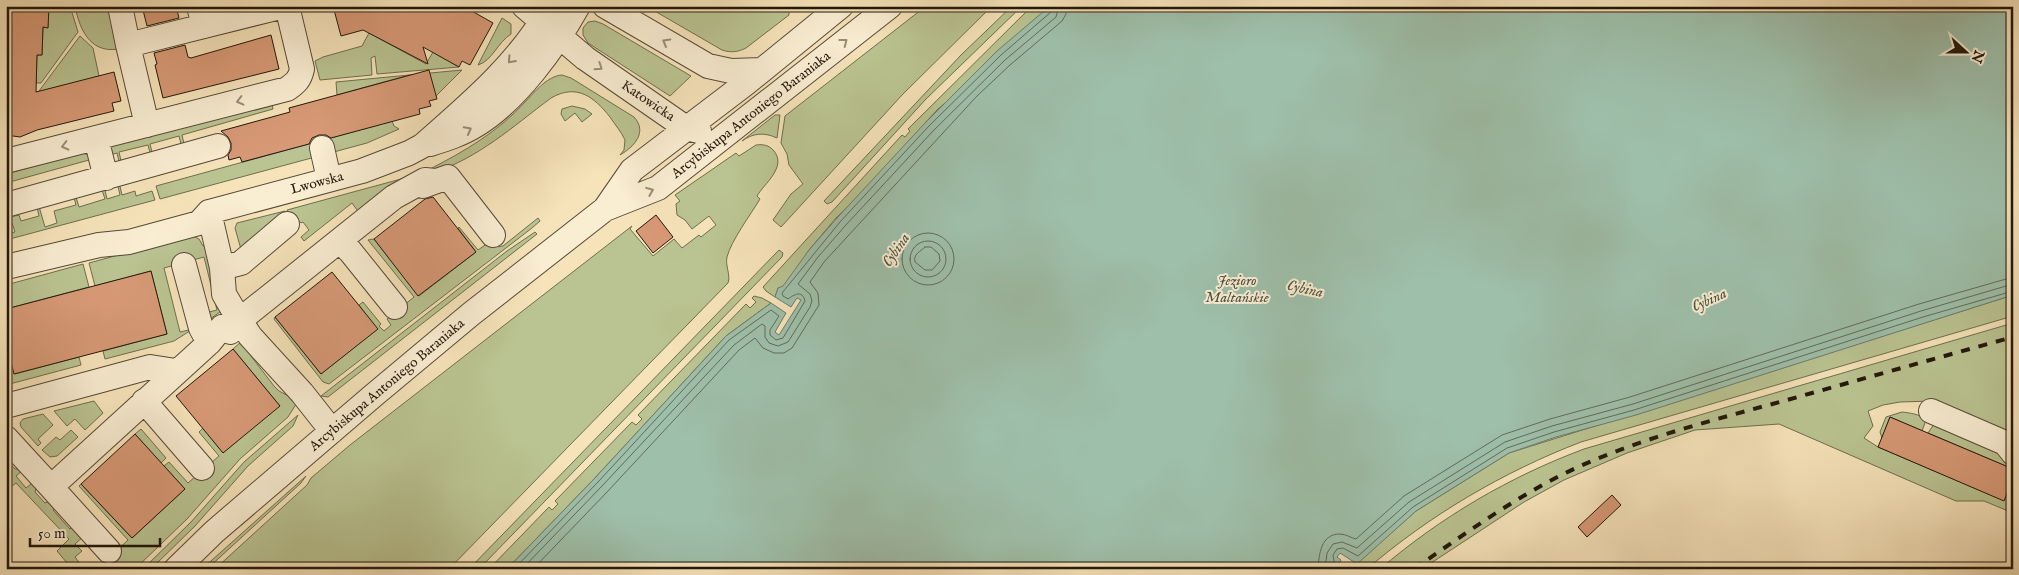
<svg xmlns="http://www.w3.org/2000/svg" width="2019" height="575" font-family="'IM FELL English',serif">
<rect width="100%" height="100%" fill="#f6e3ba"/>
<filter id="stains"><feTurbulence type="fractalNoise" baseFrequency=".004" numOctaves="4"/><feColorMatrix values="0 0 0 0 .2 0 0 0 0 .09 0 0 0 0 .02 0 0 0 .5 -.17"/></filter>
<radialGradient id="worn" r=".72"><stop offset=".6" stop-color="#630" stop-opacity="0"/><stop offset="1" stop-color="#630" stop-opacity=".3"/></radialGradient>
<path fill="#bac492" stroke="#6e6e4e" d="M49,6H70L78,32L41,83H36L37,55H42L43,27H48Z
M75,6H112L123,48C92,56 80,32 75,6Z
M646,6H693L702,11L703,6H772L789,12V15L746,48C738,52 731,53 722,50Z
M926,6H992L903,94L781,227L773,220L791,194L803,184L789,165L787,154L781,143L785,116Z
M1012,6H1022L926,99L832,202L827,204L824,201L961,55Z
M1032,6H1059L938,109L925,123L926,132L836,218L809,250L791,287L778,288L775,297L766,291L763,287L902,135L905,137L910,131L908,129Z
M502,18L511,24V34C498,42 492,61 478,65Z
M595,21L603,24L691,76L670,96L588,43L583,35V28L588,22Z
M369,33L426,64L433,52L459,67L377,74L375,56L371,58L372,75L320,80L315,61L323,57L362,46Z
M80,36L93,48L99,76L33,99Z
M462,70L436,96L409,75L337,95L336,82Z
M562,75L571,78L634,117C648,132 634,147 620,155L624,150L625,140C621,131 615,125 610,117C594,97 577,83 551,98C512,127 479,158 432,173L430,169C465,151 499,131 525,102C535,92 547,76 562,75Z
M272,104L273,109L182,135L185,148H182L179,136L150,144L153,156L151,157L148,145L119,152L122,165H120L117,153L110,155V148L114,145Z
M572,106L585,109L592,114L582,122L575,113L565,121L561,114L562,109Z
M775,115H780L777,138C764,132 753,133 742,141Z
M392,121L394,126L399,129L367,143L160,199L156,186Z
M756,145C763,144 769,145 774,151C787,167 764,184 757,196L760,199C751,214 731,241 727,257C725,266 731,275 728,283L449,569H215L307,485L311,478L350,445L632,226L630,229L653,256L674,239L682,248L699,235L701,237L716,225L709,216L692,229L685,220L677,215L676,204L680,201L675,195L736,153L739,156Z
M83,153L88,155L89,160L6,183V174Z
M412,176L360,214L352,203L304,241L301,237L309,230L303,222L301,223L297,219L293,223L288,216L287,210Z
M117,182H119L122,195L135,191L136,196L152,191L155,200L6,240V234L15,232L10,217L19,215L21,221L39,216L36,203H38L45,227L57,223L54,211L76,205L73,194H75L79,207L105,199L101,187L104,186L107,199L120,195Z
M285,211L286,218L242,253L235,228L237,223Z
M538,218L540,221L532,228L329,384L323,382L274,319L275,317L321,374L377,329L359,305L363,302L381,324L379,326L384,331L391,325L387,319L414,297L368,240L374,239L419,296L476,252L458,228L459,227L478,250L488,243L495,247L503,246Z
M535,232L537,234L328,397L321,396L507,251Z
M191,235L199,239L203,246L208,244L223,310L207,321L205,313L217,310L204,257L164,268L180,332L193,329L174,341L105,359L103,351L167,334L151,271L95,286L89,263Z
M779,250L783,253L782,257L479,569H469Z
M83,264L89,287L6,309V285Z
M2013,295V316L1581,442C1503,472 1430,515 1367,569H1361L1362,567L1349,558L1357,548L1375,547L1416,511L1509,453Z
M754,296L762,298L771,303L726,336L594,479L507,569H489L549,507L552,510L558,504L555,501L632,422L636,425L642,419L638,415L746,304L750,308L756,302L752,298Z
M2013,323V433L1933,401L1900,402L1883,405L1868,411L1873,426L1864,438L1878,447L2003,500L2013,479V513L1984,501H1956L1779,424L1695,430L1627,453L1564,480L1524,502L1422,569H1380C1441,517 1509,477 1584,449Z
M243,340L251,347L247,351L274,386L279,391L298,401L288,417L240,459L187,519L135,569H97L128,540L79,486L81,484L132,538L185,489L164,466L169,462L188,483L219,456L199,432L203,428L280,406L233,349Z
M6,342L15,374L79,357L81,365L6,385Z
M94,401L103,413L85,430L75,419L67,426L54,411Z
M1902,412C1910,413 1920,414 1926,420L1922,431L1890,417L1882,438L1880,432L1886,417Z
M43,414L53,425L38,439L41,443L38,446L21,427L20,423L23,419Z
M298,415L293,426L248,466L195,526L151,569H143L191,522L244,462Z
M1934,424L1992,446L2013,464V469L1928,433Z
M141,429L166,458L161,463L135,434Z
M71,430L78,437L57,456L50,457L42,450L56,437L60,440Z
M6,459L15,469H24L16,476L26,488L35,481L37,486L35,492L45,503L50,501L57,505L53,510L70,529L75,525L85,535L75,544L82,551L75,557L84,569H72L57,551L69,539L16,483L6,491Z
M306,476L301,483L207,569H202Z"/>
<path fill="#9ebfaa" stroke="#6c7c6a" d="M1050,6H2013V295L1636,415L1556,437L1509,453L1416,511L1357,564L1340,553L1337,557L1341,560L1336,569H507L594,479L726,336L771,303L786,313L775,332L779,335L801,300L797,298L791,307L775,297L778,288L783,286L809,250L837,218L925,123L997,51Z"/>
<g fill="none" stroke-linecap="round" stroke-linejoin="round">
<path stroke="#606b5a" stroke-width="1" d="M902 259a26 26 0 1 1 52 0a26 26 0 1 1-52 0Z
M910 259a18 18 0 1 1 36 0a18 18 0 1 1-36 0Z
M925,247H931L939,254L940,261L932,270H925L915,262C913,254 920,252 925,247Z
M514,569L598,482L729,340L771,310L779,316L770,330V335L776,340L783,338L805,301C802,289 794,295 788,299L783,296L782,293L840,222L928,127L1001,55L1051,12L1053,6
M522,569L602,486L734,345L762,324L765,326V337L769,343L778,346L788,342L810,307L812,301L810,294L798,284L818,257L845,226L933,131L1005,60L1056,17L1059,6
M533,569L608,491L739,350L755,338L763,348L774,353H784L792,348L819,305L818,293L810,282L824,262L977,96L1010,65L1062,21L1066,14L1067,6
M1318,569C1319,554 1321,534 1340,534C1346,534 1351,538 1356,539L1404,496L1502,435L1550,419L1630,397L1919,304L2013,277
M1325,569L1327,553L1333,544L1342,542L1357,548L1409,502L1505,442L1552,426L1633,404L1921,311L2013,284
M1332,569L1334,561L1333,555L1337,549L1343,548L1358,556L1413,507L1507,448L1554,432L1634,410L1923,317L2013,291"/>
</g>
<path fill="#d79976" stroke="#22170b" d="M7,6H49L48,28L43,27L42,55H37L36,92L114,72L121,101L112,103L114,111L37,130L20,137L6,135Z
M142,6H176L179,18L147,26Z
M333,6H463L493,23L470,65L462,61L459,67L423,47L428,64L363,30L341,36Z
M271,35L279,69L163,98L155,65L157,64L154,53L185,45L188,57L191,58Z
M429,70L437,99L429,101L431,106L419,109L420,114L331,138L326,135H319L312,138L309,144L242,162L240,157L229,160L228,155L231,150V143L228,137L221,131L290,112L289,108Z
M433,197L476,252L418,296L374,239L425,199Z
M656,215L673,237L653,253L636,231Z
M151,271L167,334L14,374L6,342V309Z
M332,272L378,329L321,374L275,317Z
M233,349L280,406L223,453L176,396Z
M1890,417L2013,469V479L2004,501L1878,447Z
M135,434L185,489L132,538L81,484Z
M1612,495L1621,505L1587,537L1578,527Z"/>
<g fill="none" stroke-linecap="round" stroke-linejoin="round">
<g stroke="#574a37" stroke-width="26">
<path id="minor" d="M120,6L128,45L284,6
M199,6L204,26
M524,6L585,58L686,128L699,131
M605,6L708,66L731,71L762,70
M128,45L147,125
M96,138L106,178
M430,144C446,139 462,134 476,125C516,101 555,47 578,6
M322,148L329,179
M6,161L287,89C296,83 300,79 302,69L287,6
M423,186L448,177L493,235
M6,205L218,146
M605,209L658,188L890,6
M209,212L222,268L224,294L231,306L250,336L302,393L332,431
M339,241L350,251L395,307
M184,265L201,328L209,343
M6,267L99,245L129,242L199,223L209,212L362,171L409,153L422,146C469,105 521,61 551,6
M222,268L241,263L287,224
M230,332L240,320L394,197L425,180L435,181
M144,401L202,468
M6,406L150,367L176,371
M1931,411L2005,443L2013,453
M6,438L51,487
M109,551L51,487L209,343L222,327L240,320
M176,569L214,532L374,395L471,314L605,209L632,170L745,84L841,6"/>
</g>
<use href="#minor" stroke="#f9edd2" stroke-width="24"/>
<path stroke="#22170b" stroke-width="4" stroke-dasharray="9 9" stroke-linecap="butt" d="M1414,569C1466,533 1521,493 1578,467C1645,437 1717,419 1787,400C1862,379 1937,358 2013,337"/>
</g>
<defs><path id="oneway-chevron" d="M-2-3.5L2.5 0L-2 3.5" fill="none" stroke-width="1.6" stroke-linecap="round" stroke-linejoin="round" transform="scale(1.25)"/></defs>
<g stroke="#988d78">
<use href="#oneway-chevron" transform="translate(666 42) rotate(-150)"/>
<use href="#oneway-chevron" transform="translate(844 42) rotate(-38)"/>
<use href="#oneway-chevron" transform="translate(511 60) rotate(132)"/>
<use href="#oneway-chevron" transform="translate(599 67) rotate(34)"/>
<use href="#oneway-chevron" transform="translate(240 101) rotate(166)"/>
<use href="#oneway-chevron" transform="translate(468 130) rotate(-28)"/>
<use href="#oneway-chevron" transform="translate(65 146) rotate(166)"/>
<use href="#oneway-chevron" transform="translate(650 191) rotate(-22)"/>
</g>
<g text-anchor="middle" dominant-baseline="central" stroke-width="4" stroke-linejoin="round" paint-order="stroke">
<g font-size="14" fill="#22170b" stroke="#f9edd2">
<text transform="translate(648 101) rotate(34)">Katowicka</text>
<text transform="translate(751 115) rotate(-38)">Arcybiskupa Antoniego Baraniaka</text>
<text transform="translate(317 183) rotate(-15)">Lwowska</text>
<text transform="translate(387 385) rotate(-40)">Arcybiskupa Antoniego Baraniaka</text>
</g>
<g font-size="15" font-style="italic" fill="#4d5243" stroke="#f9edd2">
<text transform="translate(896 250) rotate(-56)">Cybina</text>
<text x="1237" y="280">Jezioro<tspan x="1237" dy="17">Maltańskie</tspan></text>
<text transform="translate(1305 289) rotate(12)">Cybina</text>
<text transform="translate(1709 300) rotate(-25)">Cybina</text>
</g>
</g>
<rect width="2019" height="575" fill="none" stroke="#f6e3ba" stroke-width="25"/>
<rect x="8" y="8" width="2004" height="560" fill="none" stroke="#22170b" stroke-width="2.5"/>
<rect x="12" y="12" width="1994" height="550" fill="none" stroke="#22170b"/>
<g transform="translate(1966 52) rotate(111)" stroke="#f9edd2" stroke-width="4" paint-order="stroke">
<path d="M0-4L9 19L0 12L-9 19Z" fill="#22170b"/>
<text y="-8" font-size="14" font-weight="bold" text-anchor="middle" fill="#22170b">N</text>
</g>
<path d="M30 538v8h130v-8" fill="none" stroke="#22170b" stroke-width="2.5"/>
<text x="38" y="538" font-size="15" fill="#22170b" stroke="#f9edd2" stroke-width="4" paint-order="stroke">50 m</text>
<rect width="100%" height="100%" filter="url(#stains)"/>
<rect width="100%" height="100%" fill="url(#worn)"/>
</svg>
